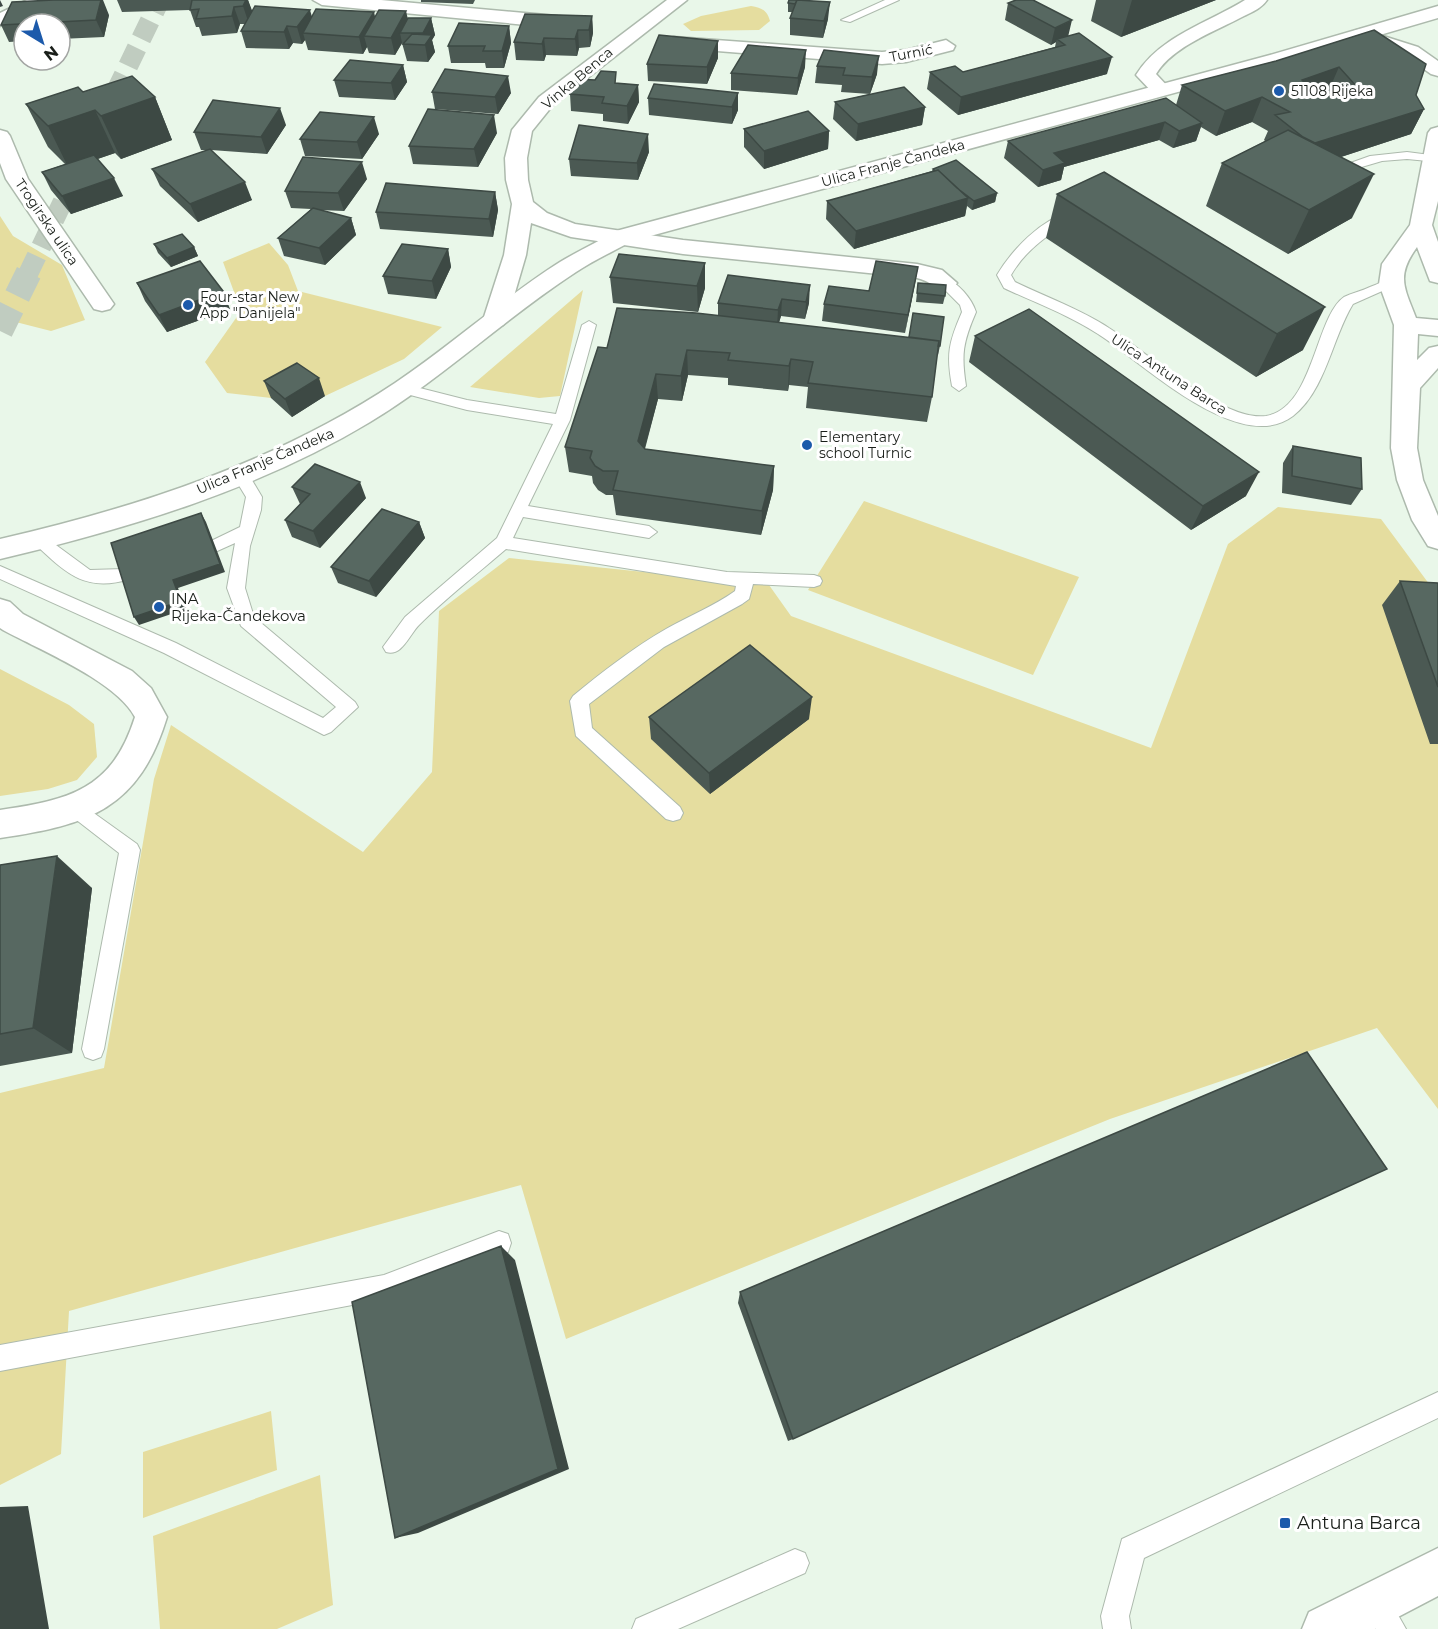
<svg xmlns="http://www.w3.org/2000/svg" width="1438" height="1629" font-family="Montserrat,sans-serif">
<rect width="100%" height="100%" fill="#e9f7e9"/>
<path fill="#e5dd9f" d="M751,6C762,8 767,10 770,21L759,30L691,31L683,24L701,16Z
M0,216L13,236L62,265L85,320L51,331L0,318Z
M269,243L288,265L298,291L442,327L404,359L325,396L303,380L271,398L227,393L205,362L241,311L223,262Z
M583,290L560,396L539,398L470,387Z
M864,501L1079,577L1033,675L808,590Z
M1278,507L1381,519L1438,596V1109L1377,1028L1110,1119L566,1339L521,1185L69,1311L61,1454L0,1485V1093L104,1068L154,779L171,725L363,852L432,772L439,611L509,558L769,585L791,616L1151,748L1228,544Z
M0,669L69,705L94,724L97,757L77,780L48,789L0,796Z
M271,1411L277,1470L143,1518V1452Z
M320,1475L333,1605L277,1629H160L153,1536Z"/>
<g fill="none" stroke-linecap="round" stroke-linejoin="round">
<path stroke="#c0ccc0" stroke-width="20" stroke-dasharray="20 10" stroke-linecap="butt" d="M102,120L160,0
M28,274L81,164"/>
<path stroke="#c0ccc0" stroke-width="26" stroke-dasharray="26 13" stroke-linecap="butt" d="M0,331L29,272"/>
<g stroke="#adbaad" stroke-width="2">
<path id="lane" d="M885,0H899L850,22L841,20Z
M1407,152L1438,156V162L1407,159L1382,161L1331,176L1325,172L1370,156Z
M1070,212L1075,213V219C1050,233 1026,249 1011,275L1015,282C1046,297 1080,309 1109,328C1146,351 1222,422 1266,416C1314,408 1315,317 1344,297C1352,293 1362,291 1370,287C1378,284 1387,279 1396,281L1398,284L1353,304C1332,338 1326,390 1293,416C1239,457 1142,362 1098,334C1069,315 1036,303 1004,288L997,275C1012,250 1040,220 1070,212Z
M945,279C958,282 972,299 976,312C963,342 961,354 966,386L959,391L952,386C946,354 949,342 962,312L960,305L938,283Z
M589,321L596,325L570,420L528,506L649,526L657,532L649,538L523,517L513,538L727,572L814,575L820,577L822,581L820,585L814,587L753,584L749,599L742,604L664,647L589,704L592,728L680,807L683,813L680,819L673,821L666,819L576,736L570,701L573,696C602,672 633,648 666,629C689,616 714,606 735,591L736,586L506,549C477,574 446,598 419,625C409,635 402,657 386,652L383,647L405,617L497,538L553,424L467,410L399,392L397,389L404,384L467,400L556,414L582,325Z
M240,468L246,470L262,497L261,510L250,546L245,588L254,617L355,702L358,707L331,732L324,735L164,653L0,579V566L176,643L323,718L336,707L241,626L227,588L235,543L215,552L207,546L209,542L240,527L246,497L232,474Z
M41,534L90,570L124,569L132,575L130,579C85,593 66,573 35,544L33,540L35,536Z
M77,801L137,844L140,850L104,1049L101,1057L93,1060L85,1057L82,1049L119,853L70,815L67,809L70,803Z
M499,1231L508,1234L511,1243L508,1252L384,1299L0,1371V1345L384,1275Z
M1438,1392V1418L1144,1558L1129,1616L1131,1629H1103L1101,1616L1122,1539Z
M795,1549L805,1553L809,1563L805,1573L678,1629H632L636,1619Z
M1375,1588L1385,1592L1406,1629H1376L1361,1602L1365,1592Z"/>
</g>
<g stroke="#adbaad" stroke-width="3">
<path id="street" d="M27,0H51L48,4L0,26V13Z
M313,0H381L568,17L577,23L568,29L322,5Z
M667,0H687L553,105L532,131L527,158L528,180L533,202L547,213L575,224L683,240L917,264L942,270L957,283L953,288C938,292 931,281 917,278L683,254L571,237L531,223L526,255L507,320L503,325L495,327L487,325L483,320L504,255L512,204L506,180L505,158L512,130L539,97Z
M1245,0H1267C1262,8 1252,12 1244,16C1216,31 1173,46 1156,74L1171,90L1168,94H1154L1136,75C1160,36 1208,23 1245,0Z
M1361,29L1418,47L1438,61V76L1431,74L1404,55L1354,39L1352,35L1354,31Z
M674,37L882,52L906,50L946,40L955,46L953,50L906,62L882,64L667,47L665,43L667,39Z
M1438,127V201L1432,225L1438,242V283L1430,281L1417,247C1396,276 1404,287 1416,318L1438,320V336L1418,334L1417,360L1429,348L1438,346V368L1420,388L1417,448L1423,480L1438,516V549L1428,546L1412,520L1397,480L1391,448L1394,325L1379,284L1382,264L1410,225L1428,133L1431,129Z
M0,130L7,132L10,136L28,179L114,304L110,309L102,311L94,309L6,179L0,163Z
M0,599L10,602L23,614L132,671L151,688L167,717C139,809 89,825 0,838V810C69,800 112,790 135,717C116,681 40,650 3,630L0,628Z"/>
</g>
<g stroke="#adbaad" stroke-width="3">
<path id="secondary" d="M1438,6V18L1284,63L632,241C614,251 594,260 576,272C505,318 443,378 370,422C257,490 127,529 0,559V539C139,507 276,462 395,383C452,345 503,298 560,262C578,251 598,242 616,231L1270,55Z
M1438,1548V1596L1375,1629H1302L1309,1612Z"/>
</g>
<use href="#lane" fill="#fff" fill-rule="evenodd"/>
<use href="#street" fill="#fff" fill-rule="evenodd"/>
<use href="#secondary" fill="#fff" fill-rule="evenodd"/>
</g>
<path fill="#4b5953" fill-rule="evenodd" d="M117,0H248L252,12L312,16H375L408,18H431L435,35L432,40L435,52L428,62L407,61L402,43L395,55L369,53L367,47L363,54L308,50L305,40L302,44L293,43L289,49L246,48L241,31L245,24H240L237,33L202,36L199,27H196L190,10L122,12Z
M421,0H475L473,4L421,2Z
M789,0L828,19L823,38L790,35V18L792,12H788V3Z
M1016,0L1068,36L1107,74L958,115L927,89L930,72H963L1055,47L1056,42L1051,45L1005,20L1008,3Z
M1096,0H1216L1121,37L1091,21Z
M109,15L104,37L60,39V24H24V41L9,42L1,25Z
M592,16L593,33L590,47L579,48L577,56L546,55L544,61L516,60L514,42Z
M509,26L511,43L504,68H486L485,63H451L448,46Z
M1374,30L1424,109L1411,134L1341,157L1352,218L1288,254L1206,206L1222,163L1265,141L1264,140L1268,131L1252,122L1216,136L1201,127L1196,141L1173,148L1159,140L1064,167L1061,180L1038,187L1004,158L1008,141L1176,105L1182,85L1276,61ZM1328,92L1331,96L1320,99L1317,96Z
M718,41V58L707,84L648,81L647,64Z
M824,50L877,74L870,94L925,107L922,125L856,141L833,119L835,102L870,94L841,92L842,85L815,83L817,66Z
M403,65L407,82L395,100L339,97L334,80Z
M805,67L797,95L731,90V73Z
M617,83L638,85L639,102L628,124L603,121V114L571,111L570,94Z
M83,92L155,97L172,140L121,159L115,153L97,159L123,196L71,214L51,190L42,172L65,164L48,147L26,104Z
M432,92L511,93L498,114L435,109Z
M738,93V110L732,124L649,115L648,98Z
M286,125L267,154L211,150L252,200L198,222L160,186L152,169L208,150H201L194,132Z
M744,129L829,131L828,149L764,169L744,147Z
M497,133L478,167L413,164L409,146Z
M379,134L362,159L305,156L300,139Z
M649,152L638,180L571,176L569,159Z
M933,169L997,193L995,202L972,210L967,206L965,216L854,249L826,219L827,201L932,171Z
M367,179L344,211L319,210L351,218L356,235L325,265L284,256L278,238L311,209L291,208L285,191Z
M495,192L498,210L493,237L380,229L376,212Z
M1057,194L1303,350L1256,377L1046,238Z
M154,244L194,247L198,256L171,267L158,253Z
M448,249L451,267L436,299L388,294L383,276Z
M705,263V288L698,312L613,303L610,277Z
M918,267L905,333L822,321L824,304L869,291Z
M728,275L809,303L805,319L781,316L779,323L940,346L938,355H937L932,397L927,422L806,408L808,387L789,385L788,391L728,385V378L688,375L682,401L658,399L645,449L774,466L773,490L761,535L616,515L613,495H606L598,490L593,483L592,476L569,472L565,447L607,348L718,316V303Z
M137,283L230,309L167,332L145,301Z
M918,283L945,296L943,304L916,302Z
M975,336L1246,496L1191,530L969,362Z
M264,381L325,396L292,417L271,398Z
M1293,446L1362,489L1351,505L1282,493L1283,463Z
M292,487L366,498L320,548L292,537L285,520L300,504Z
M419,522L425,538L376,597L338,583L331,567Z
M1400,581L1438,583V744H1430L1382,605Z
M649,717L809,719L710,794L651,739Z
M0,865L92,888L72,1053L0,1066Z
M740,1292L793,1439L788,1441L738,1303Z"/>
<path fill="#3d4944" d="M0,0L3,6L0,7Z
M101,0H103L109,15L104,37L96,20Z
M246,0H248L253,13L249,24L243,6Z
M1132,0H1216L1121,37Z
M830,2L828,19L823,38L824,21Z
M234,7L240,24L237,33L232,16Z
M310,10L315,27L303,33L305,40L302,44L297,27Z
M406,11L410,28L400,33L402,43L395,55L391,38Z
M374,12L378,29L364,36L367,47L363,54L359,37Z
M592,16L593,33L590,47L589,30Z
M431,18L435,35L432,40L435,52L428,62L423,33Z
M1072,20L1068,37L1057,39L1056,42L1051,45L1055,28Z
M287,26L293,43L289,49L284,32Z
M509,26L511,43L504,68L502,51Z
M578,30L579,48L577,56L575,39Z
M544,38L546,55L544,61L542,44Z
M718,41V58L707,84V67Z
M806,50L805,67L797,95L798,78Z
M879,56L877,74L870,94L872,77Z
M1112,57L1107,74L958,115L961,97Z
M403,65L407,82L395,100L391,83Z
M1339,67L1328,92L1292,105L1302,80Z
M508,76L511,93L498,114L495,97Z
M638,85L639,102L628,124L627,106Z
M738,93V110L732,124V107Z
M155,97L172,140L121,159L101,116Z
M1262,97L1252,122L1216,136L1225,111Z
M925,107L922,125L856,141L858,124Z
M280,108L286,125L267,154L261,137Z
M1424,109L1411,134L1301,170L1312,144Z
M95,110L115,153L69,169L48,126Z
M494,115L497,133L478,167L474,149Z
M374,117L379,134L362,159L357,142Z
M1165,122L1159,140L1064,167L1061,180L1038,187L1043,170L1054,153Z
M1202,123L1196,141L1173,148L1179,131Z
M829,131L828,149L764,169V151Z
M648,134L649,152L638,180L637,163Z
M362,162L367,179L344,211L338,193Z
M1374,174L1352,218L1288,254L1309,210Z
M114,178L123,196L71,214L62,196Z
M245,182L252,200L198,222L190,204Z
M495,192L498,210L493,237L489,219Z
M997,193L995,202L972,210L974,201Z
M968,198L965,216L854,249L856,231Z
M351,218L356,235L325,265L319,248Z
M194,247L198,256L171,267L167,258Z
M448,249L451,267L436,299L432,281Z
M705,263V288L698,312L697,286Z
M918,267L915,284L905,333L908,315Z
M810,285L809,303L805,319L806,302Z
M223,291L230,309L167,332L159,315Z
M782,299L781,316L777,328L778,310Z
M1325,307L1303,350L1256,377L1277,334Z
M687,350L688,375L682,401L681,376Z
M791,359L789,385L788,391L789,366Z
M656,374L658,399L640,465L638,441Z
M319,378L325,396L292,417L285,399Z
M774,466L773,490L761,535L762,511Z
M1259,472L1246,496L1191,530L1203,506Z
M360,482L366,498L320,548L313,531Z
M201,513L206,522L225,572L178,588L186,609L139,625L134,617L173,580Z
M419,522L425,538L376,597L369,581Z
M812,697L809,719L710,794L709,773Z
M57,856L92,888L72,1053L33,1028Z
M501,1246L515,1260L569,1469L418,1533L395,1538Z
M28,1506L49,1629H0V1507Z"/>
<path fill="#576861" stroke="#3d4944" stroke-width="1.5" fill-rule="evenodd" d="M54,0H101L96,20L1,25L12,2Z
M192,0H246L243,6L234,7L232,16L196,19L199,9L190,10Z
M789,0H797L795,4L788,3Z
M797,0L830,2L824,21L790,18Z
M1016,0H1033L1072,20L1055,28L1008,3Z
M255,6L310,10L297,27L287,26L284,32L241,31Z
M316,9L374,12L359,37L303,33Z
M379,10L406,11L391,38L364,36Z
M525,14L592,16L589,30H578L575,39L544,38L542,44L514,42Z
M408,18H431L423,33H400Z
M459,23L509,26L502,51H483L485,46H448Z
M1374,30L1426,64L1416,95L1424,109L1315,143L1303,137L1275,115L1290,112L1262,97L1225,111L1182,85L1276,61ZM1339,67L1358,88L1320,99L1302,80Z
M1079,33L1112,57L961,97L930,72L955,66L963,72L1065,45L1057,39Z
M412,34L432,35L425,45L403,44Z
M659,35L718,41L707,67L647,64Z
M748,45L806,50L798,78L731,73Z
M824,50L879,56L872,77L843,75L845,68L817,66Z
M350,60L403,65L391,83L334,80Z
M445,69L508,76L495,97L432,92Z
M601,71L616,72L615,83L638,85L627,106L602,103L604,97L570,94L577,79L595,80Z
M132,76L155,97L101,116L95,110L48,126L26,104L78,87L83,92Z
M654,84L738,93L732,107L648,98Z
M904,87L925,107L858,124L835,102Z
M1166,98L1202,123L1179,131L1165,122L1054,153L1065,163L1043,170L1008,141Z
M213,100L280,108L261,137L194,132Z
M428,109L494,115L474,149L409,146Z
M808,111L829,131L764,151L744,129Z
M320,112L374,117L357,142L300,139Z
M579,125L648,134L637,163L569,159Z
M1288,130L1374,174L1309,210L1222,163Z
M210,149L245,182L190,204L152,169Z
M94,155L114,178L62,196L42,172Z
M303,157L362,162L338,193L285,191Z
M956,160L997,193L974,201L957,188L938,170L935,171L933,169Z
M938,170L968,198L856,231L827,201Z
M1104,172L1325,307L1277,334L1057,194Z
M386,183L495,192L489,219L376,212Z
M313,208L351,218L319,248L278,238Z
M182,234L194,247L167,258L154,244Z
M402,244L448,249L432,281L383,276Z
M619,254L705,263L697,286L610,277Z
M200,261L223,291L159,315L137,283Z
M876,261L918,267L908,315L824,304L829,286L869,291Z
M728,275L810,285L806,302L782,299L778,310L718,303Z
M918,283L946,285L945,296L917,293Z
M617,308L696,313L939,341L932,397L808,383L813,362L791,359L789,366L728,360L730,353L687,350L681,376L656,374L638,441L645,449L774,466L762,511L613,490L618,471H603L595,466L590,458L592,451L565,447L598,347L607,348Z
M1029,309L1259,472L1203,506L975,336Z
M913,313L944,317L940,346H938L939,341L909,337Z
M297,363L319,378L285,399L264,381Z
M1293,446L1361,458L1362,489L1292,476Z
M315,464L360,482L313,531L285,520L310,494L292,487Z
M382,509L419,522L369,581L331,567Z
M201,513L220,564L173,580L181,601L134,617L111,543Z
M1400,581L1438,583V687Z
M750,645L812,697L709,773L649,717Z
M57,856L33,1028L0,1034V865Z
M1307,1052L1387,1169L793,1439L740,1292Z
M501,1246L558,1469L395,1538L352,1302Z"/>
<g fill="#1c5aab" stroke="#fff" stroke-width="2">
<circle cx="1279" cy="91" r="6"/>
<circle cx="188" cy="305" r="6"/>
<circle cx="807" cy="445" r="6"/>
<circle cx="159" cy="607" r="6"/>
<rect x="1279" y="1517" width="12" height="12" rx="3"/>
</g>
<g text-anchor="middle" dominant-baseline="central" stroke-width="6" stroke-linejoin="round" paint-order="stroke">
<g font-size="14" fill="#1a1f1a" stroke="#fff">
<text transform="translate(911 53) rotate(-11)">Turnić</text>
<text transform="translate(577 78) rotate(-40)">Vinka Benca</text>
<text transform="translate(893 163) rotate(-15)">Ulica Franje Čandeka</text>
<text transform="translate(47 222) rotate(56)">Trogirska ulica</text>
<text transform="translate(1169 374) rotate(33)">Ulica Antuna Barca</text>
<text transform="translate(265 461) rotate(-23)">Ulica Franje Čandeka</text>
</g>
<g font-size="14" fill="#1a1f1a" stroke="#fff" text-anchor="start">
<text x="1291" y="91">51108 Rijeka</text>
<text x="200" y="297">Four-star New<tspan x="200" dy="16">App "Danijela"</tspan></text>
<text x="819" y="437">Elementary<tspan x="819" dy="16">school Turnic</tspan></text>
</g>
<g font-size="15" fill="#1a1f1a" stroke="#fff" text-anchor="start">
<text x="171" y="598">INA<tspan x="171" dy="17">Rijeka-Čandekova</tspan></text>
</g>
<g font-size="18" fill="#1a1f1a" stroke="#fff" text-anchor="start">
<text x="1297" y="1523">Antuna Barca</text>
</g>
</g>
<g transform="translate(42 42) rotate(142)"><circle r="28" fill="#ffffff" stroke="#a3a5a3" stroke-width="1.5"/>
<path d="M0-4.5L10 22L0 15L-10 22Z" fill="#1c5aab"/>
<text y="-9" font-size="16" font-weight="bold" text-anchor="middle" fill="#1a1f1a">N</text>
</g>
</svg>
